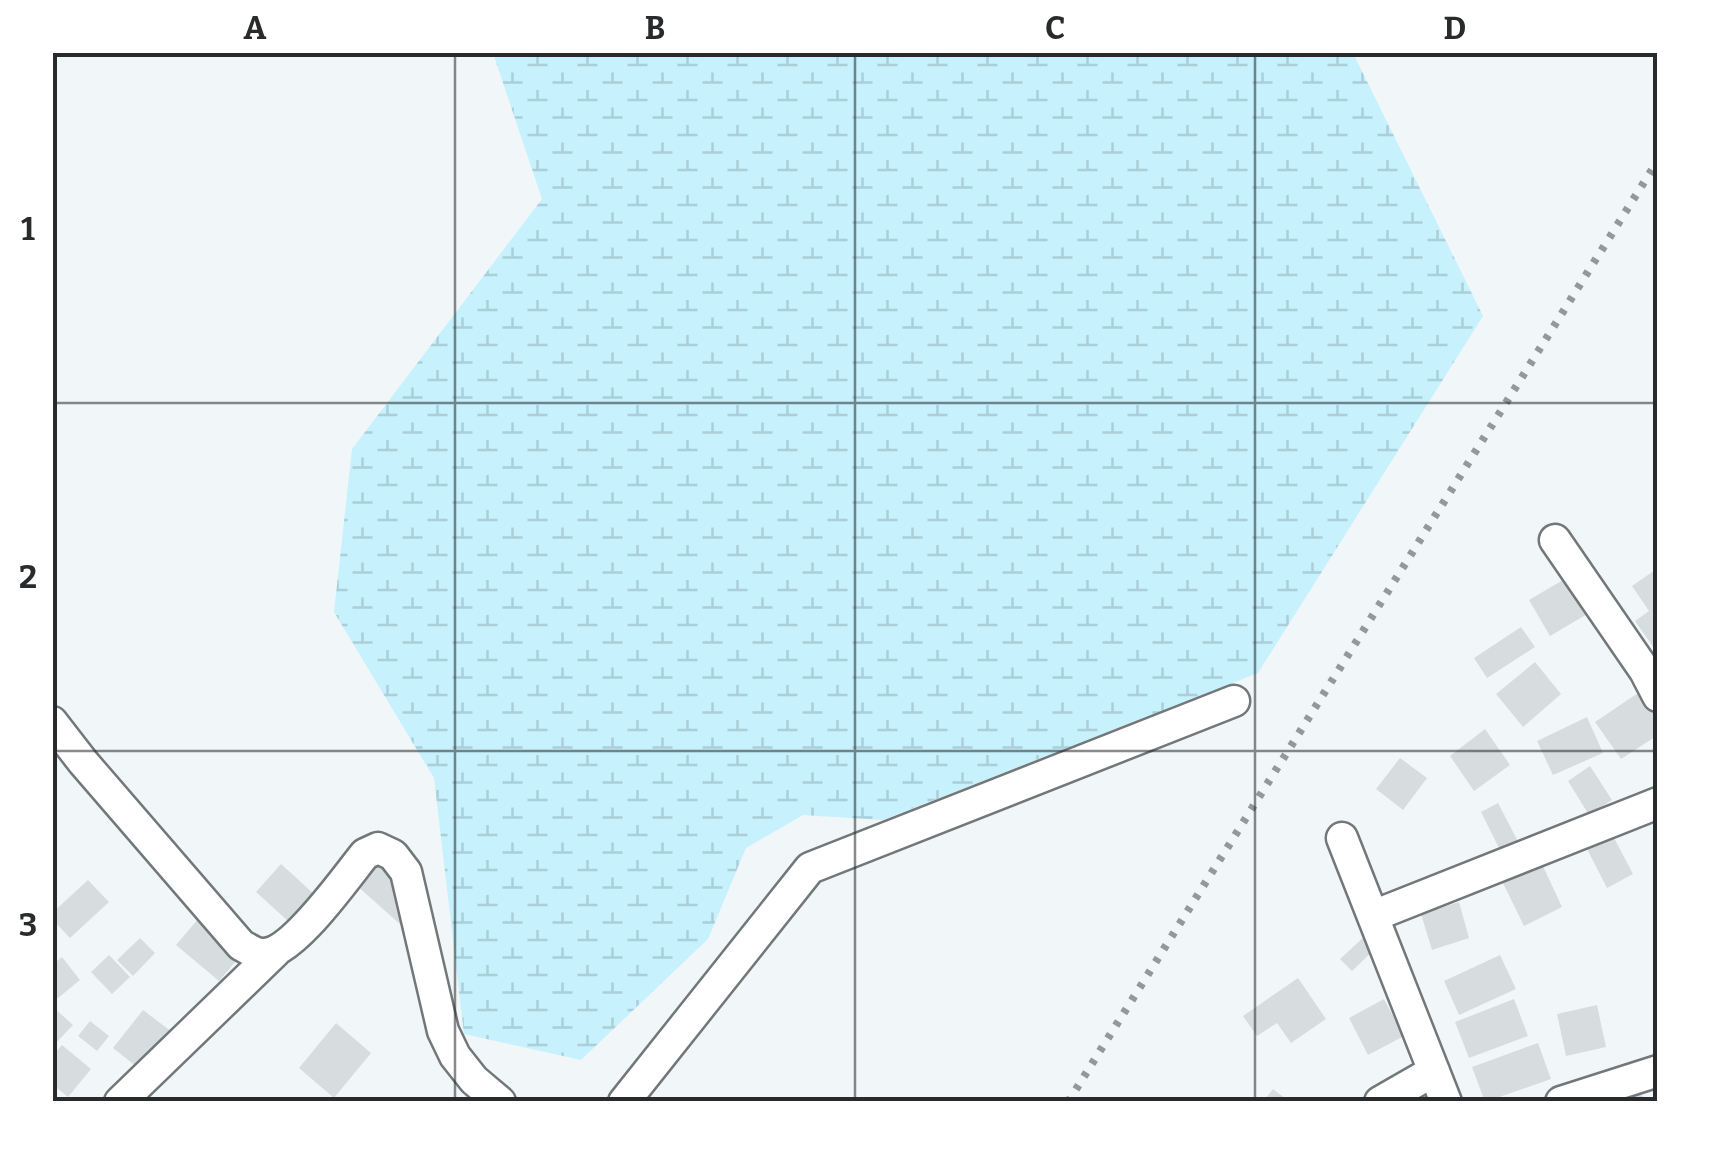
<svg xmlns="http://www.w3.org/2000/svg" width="1710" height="1154" font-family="Bitter,serif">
<defs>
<pattern id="wetland-marsh" width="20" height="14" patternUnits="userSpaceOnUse" patternTransform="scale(2.5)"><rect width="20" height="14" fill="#c6f1fd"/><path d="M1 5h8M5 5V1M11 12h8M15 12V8" fill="none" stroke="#aacfd9"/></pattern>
</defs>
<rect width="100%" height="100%" fill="#f1f7f9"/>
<path fill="url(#wetland-marsh)" d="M493,53H1353L1483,316L1258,673L883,820L803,815L746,848L708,939L581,1060L464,1034L434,778L334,612L352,449L542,199Z"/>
<path fill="#d7dddf" d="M1658,568V654L1635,621L1649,611L1632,586Z
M1568,577L1589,613L1550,636L1529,600Z
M1521,627L1535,647L1487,678L1474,658Z
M1535,662L1561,694L1523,727L1496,694Z
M1641,691L1658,715V735L1621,759L1595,722Z
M1587,717L1603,753L1553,775L1537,741Z
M1485,729L1510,765L1474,791L1450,756Z
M1400,758L1427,778L1403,810L1376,789Z
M1590,766L1612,800L1589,815L1568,781Z
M1498,803L1522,849L1504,858L1481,812Z
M1612,834L1633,874L1607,888L1586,847Z
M385,853L410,891L431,910L410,933L356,885Z
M281,864L313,893L288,921L256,892Z
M1542,864L1562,907L1524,926L1503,883Z
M88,880L109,902L70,938L52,919V913Z
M1459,902L1469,938L1432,950L1421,914Z
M210,905L253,941L219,981L176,945Z
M1366,935L1377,947L1352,971L1340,959Z
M140,938L155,953L133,976L117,960Z
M109,955L130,977L112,994L91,972Z
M1500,955L1516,989L1459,1015L1444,981Z
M62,957L80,980L58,998L52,992V965Z
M1298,978L1326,1019L1291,1043L1277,1023L1257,1036L1243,1016Z
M1384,999L1404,1036L1368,1055L1349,1018Z
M1514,999L1528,1036L1469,1058L1455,1022Z
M1597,1005L1606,1047L1566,1056L1557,1014Z
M52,1006L73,1025L52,1047Z
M143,1010L172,1032L142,1071L113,1048Z
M90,1021L109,1036L97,1051L78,1036Z
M336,1023L371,1053L334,1098L299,1068Z
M1538,1043L1551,1079L1485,1102L1472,1067Z
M62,1045L91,1069L68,1097L52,1084V1056Z
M1634,1086L1647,1102H1615Z
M1273,1089L1290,1102H1263Z"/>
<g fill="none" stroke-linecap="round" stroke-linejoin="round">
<g stroke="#727879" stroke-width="35">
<path id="minor" d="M1555,540L1645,671L1658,696
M52,722L83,762L241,945C248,949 256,954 263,954C293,954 346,877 365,854L378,848L393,855L406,872L443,1031L455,1056L474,1080L500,1102
M1342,838L1446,1102
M1373,916L1658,803
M120,1102L275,952
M624,1102L810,868L1234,701
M1380,1102L1434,1071
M1561,1102L1658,1071"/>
</g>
<use href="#minor" stroke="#fff" stroke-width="30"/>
<path stroke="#94989a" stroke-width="8" stroke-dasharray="5 10" stroke-linecap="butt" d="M1068,1102L1658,160"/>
</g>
<path fill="none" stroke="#282a2b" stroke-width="2.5" stroke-opacity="0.55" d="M455,52V1102M855,52V1102M1255,52V1102M52,403H1658M52,751H1658"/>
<rect width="1710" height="1154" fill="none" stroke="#ffffff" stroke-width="110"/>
<rect x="55" y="55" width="1600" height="1044" fill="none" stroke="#282a2b" stroke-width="4"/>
<g font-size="32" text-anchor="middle" font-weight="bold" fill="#282a2b">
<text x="255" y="39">A</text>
<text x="655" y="39">B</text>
<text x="1055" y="39">C</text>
<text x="1455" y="39">D</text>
<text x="28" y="240">1</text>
<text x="28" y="588">2</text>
<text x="28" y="936">3</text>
</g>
</svg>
